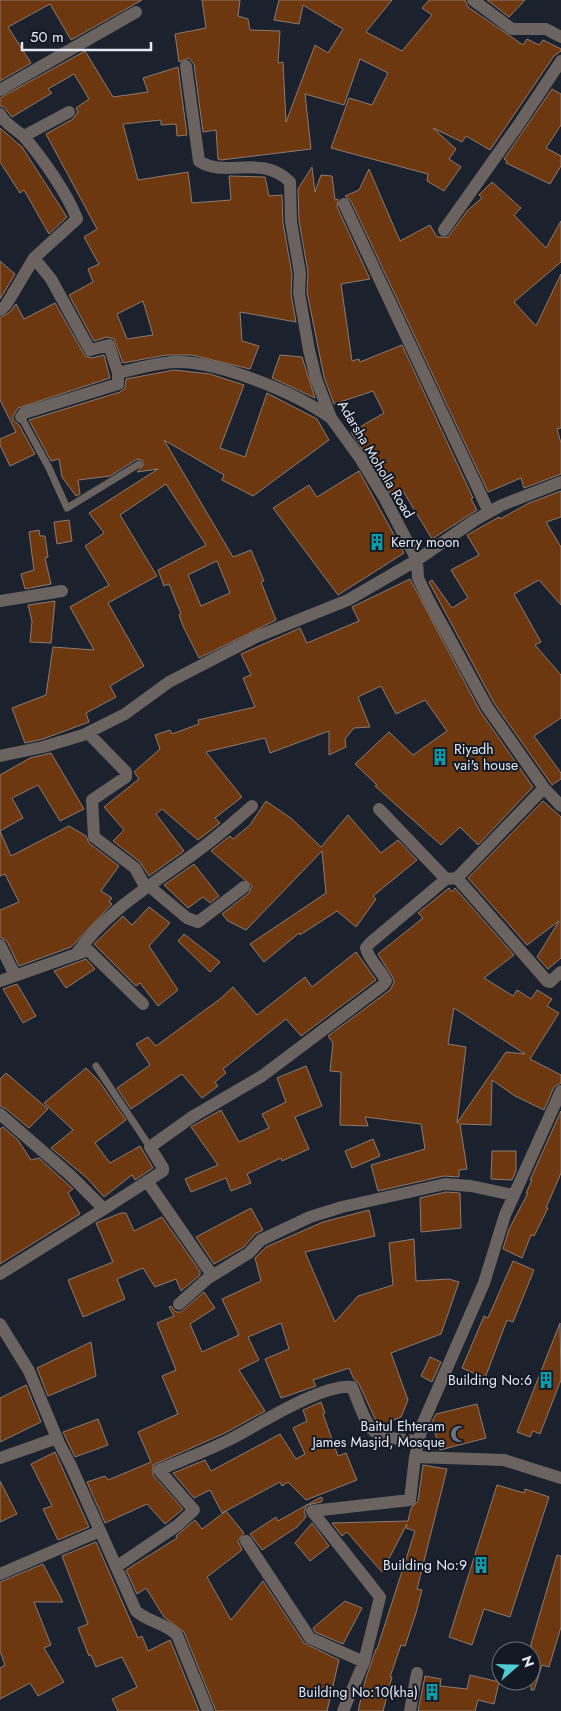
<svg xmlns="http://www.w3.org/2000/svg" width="561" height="1711" font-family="Jost,sans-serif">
<rect width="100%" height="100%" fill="#1b222e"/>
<path fill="#6d3710" stroke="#8b7b71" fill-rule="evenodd" d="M0,0H142L71,40L50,4L8,27L31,63L0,81Z
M202,0H240L238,16L248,19L250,30L280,31L278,63L283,62L286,122L315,45L328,53L343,29L303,5L299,24L274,20L279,0H392L366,32L402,51L432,15L422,8L429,0H465L468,7L523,45L527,39L539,45L543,40L561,49V51L554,56L490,150L466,136L462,142L433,128L456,149L449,159L461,167L444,191L427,181L428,174L331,148L349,98L372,105L388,73L360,59L344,105L305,94L311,149L221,160L218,159L216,130L203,132L194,64L189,58L179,62L175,34L206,28Z
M487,0H525L509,17Z
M85,51L113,97L148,92L143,78L178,67L187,135L177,136L176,124L161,125V120L123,124L138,180L188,172L192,203L231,200L229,176L265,177L269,196L282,195L283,223L292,274L291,294L296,322L240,312L242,341L259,346L250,369L192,355H166L123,363L114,339L107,337L94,341L69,295L93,282L88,269L99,264L84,237L97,229L46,134L73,119L78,112L76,108L89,99L74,74L48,89L52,93L12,117L4,107L0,106V98ZM143,301L153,335L127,339L117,314Z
M552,89L561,94V125L546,148L561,156V166L550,184L506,163L507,161L504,159Z
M0,128L22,147L67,217L49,234L24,190L20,193L0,162Z
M312,167L315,192L321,175L332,176L335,200L338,199L337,207L370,279L341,284L352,361L359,359L360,362L402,345L473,498L471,499L477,510L432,539L403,491L393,498L351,432L384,413L373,391L334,404L324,377L307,292L308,272L299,221L298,189Z
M369,169L400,241L430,225L437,237H448L468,210L482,198L479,195L492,182L521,208L514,215L546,248L561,221V262L514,302L536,326L561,274V428L557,429L561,443V474L524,488L521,478L488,492L351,201L345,196L359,190Z
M0,261L15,274L0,299Z
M55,303L85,356L92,358L104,355L110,378L18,408L13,416V420L19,425L35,454L10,466L0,445V439L16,432L0,400V318L11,311L16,304L24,319Z
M280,355L302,357L315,398L272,378Z
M174,370L210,374L244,385L220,448L245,457L267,393L317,419L329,440L253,496L222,480L224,475L164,440L233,557L251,550L264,581L261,582L276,620L199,658L183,626L179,615L181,614L169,584L164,586L158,570L206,545L166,484L120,515L157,576L108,603L144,666L110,686L116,697L86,713L89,722L43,739L25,743L12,708L46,695L53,647L94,650L70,607L109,585L85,546L104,533L89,513L158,469L137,472L144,464L142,460L137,459L110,476L78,480L80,494L76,496L62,477L59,459L51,461L29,420L120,392L125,388L126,379ZM217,561L230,593L201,606L188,575Z
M359,471L404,553L338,595L273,508L309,485L317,497Z
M561,491V517L546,522L561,547V605L539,580L514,594L541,642L535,645L561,675V718L534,736L561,773V779L552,785L494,703L429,582L432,580L452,608L468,598L451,570L479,555L467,535L499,517L500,519L529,503Z
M69,520L72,541L57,544L54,522Z
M39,530L40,536H45L48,557L45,558L51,584L25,589L21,574L34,570L29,532Z
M410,579L480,711L533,787L478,845L460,827L441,845L375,786L377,785L355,764L389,732L413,755L447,731L425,700L396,714L381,686L358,697L370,727L354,728L345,739L346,747L329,755V731L270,753L265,738L206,752L242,797L215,818L220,823L198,840L162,809L156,814L184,851L149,876L140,862L113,841L124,830L104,807L139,779L134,772L160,749L155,735L170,730L172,734L199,724L198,720L255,707L243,678L251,675L241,654L300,628L307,643L359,621L352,607Z
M55,601L51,643L30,642L32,621L28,605Z
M51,753L84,809L60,821L38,785L12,798L23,818L0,831V775L30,758Z
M266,801L292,819L321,847L348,815L381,853L398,840L417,860L373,896L376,899L356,927L337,911L300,935L299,933L264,962L250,944L326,893L322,851L246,930L228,921L222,914L249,893L252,886L211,851L230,836L233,839L250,825Z
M543,801L561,817V958L548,969L537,957L559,921L527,945L468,878Z
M69,826L86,836L89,843L119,866L101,891L112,898L109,902L112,904L71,947L19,966L7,941L0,937V910L19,902L5,874L0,876V831L11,856Z
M194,864L219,896L210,903L203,897L188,908L164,885Z
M449,888L452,892L455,888L514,955L484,978L513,996L517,990L531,999L537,990L552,999L547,1006L559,1013L530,1059L561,1075V1083L554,1087L544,1110L515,1096L492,1080L491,1125L460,1124L467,1169L459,1170V1177L444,1176L378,1191L371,1165L425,1149L421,1124L365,1117L368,1126L340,1125L341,1072L330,1071L333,1043L328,1036L390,990L394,982L393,978L378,954L423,918L418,913ZM454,1008L525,1054L506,1052L457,1123L466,1047L448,1044Z
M149,907L170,923L149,946L178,990L158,1006L140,983L136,986L94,944L123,916L132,925Z
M184,934L220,962L210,972L178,941Z
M356,952L376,980L301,1036L286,1019L223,1069L226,1073L215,1082L218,1086L202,1098L182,1074L131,1109L117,1088L150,1065L136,1044L148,1037L156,1046L220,999L233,987L257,1015L305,977L312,987Z
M86,959L95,969L66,988L54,971Z
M17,984L36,1016L23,1023L3,989Z
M306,1066L322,1106L295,1117L309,1149L282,1161L281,1158L247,1174L251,1183L231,1191L226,1178L191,1192L185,1179L218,1165L191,1127L221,1110L239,1142L269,1128L262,1114L286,1102L277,1078Z
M86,1068L99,1081L126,1120L95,1143L110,1163L140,1146L153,1168L135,1180L132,1175L104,1197L87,1178L51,1148L73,1130L44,1103Z
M6,1073L48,1109L29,1128L5,1108L0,1106V1079Z
M561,1111V1173L546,1208H548L534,1236L531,1235L522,1258L503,1249L509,1229L528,1193H526L532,1180H530Z
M3,1127L18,1140L31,1160L39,1158L73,1189L68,1193L80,1214L0,1264V1129Z
M373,1139L380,1156L352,1168L345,1151Z
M492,1151H516V1171L512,1180L491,1179Z
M446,1192L460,1193L461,1228L421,1232L420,1198Z
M251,1208L263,1230L255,1234L244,1247L214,1264L196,1237Z
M369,1210L375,1236L305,1252L335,1322L358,1296L393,1285L389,1243L414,1239L416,1281L449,1279L459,1282L441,1334L391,1353L408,1400L401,1417L382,1425L377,1423L359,1384L354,1379L349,1368L313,1380L316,1386L281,1398L265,1359L289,1349L281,1323L248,1337L259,1360L239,1370L265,1411L225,1433L153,1465V1475L183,1509L165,1524L147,1504L105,1523L87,1482L105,1476L108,1480L151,1462L138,1432L178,1414L162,1376L176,1370L157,1323L174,1316L169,1307L171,1306L176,1312H181L204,1292L215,1308L190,1324L202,1352L239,1335L222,1299L261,1281L255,1258L266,1247L323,1222Z
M121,1213H126L134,1231L162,1217L200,1271V1275L181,1291L176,1279L155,1287L143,1268L117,1279L125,1299L83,1317L68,1280L113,1262L96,1223Z
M513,1261L534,1270L513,1322L507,1320L485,1378L462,1368L484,1316L488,1318Z
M560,1323L561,1380L540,1434L533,1431L530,1437L517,1432Z
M91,1342L96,1376L48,1396L37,1368Z
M430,1357L441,1362L432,1382L421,1376Z
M26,1385L41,1422L0,1442V1398Z
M321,1402L325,1413L323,1414L338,1456L346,1453L357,1480L306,1500L288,1482L282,1486L280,1482L222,1513L210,1490L194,1498L173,1473L205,1460L211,1471L280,1434L296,1459L305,1454L293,1428L307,1421L303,1410Z
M477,1404L486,1438L440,1450L432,1422L436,1414Z
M98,1419L108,1445L75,1457L63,1432Z
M55,1452L89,1527L58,1540L43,1509L52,1506L31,1464Z
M423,1465L447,1469L417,1589L422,1590L416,1613L405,1646L401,1645L390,1677H392L383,1711H358L365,1681L376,1649H377L415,1531L406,1528L407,1524L382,1572L347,1532L342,1536L332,1523L408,1521L411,1508L418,1501Z
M0,1481L17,1514L0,1522Z
M497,1485L524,1493L525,1489L549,1497L510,1617L484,1609L472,1645L449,1637Z
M321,1497L323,1499L321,1502L307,1505L304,1512L306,1517L297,1527L262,1550L250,1534L276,1517L278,1521Z
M226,1511L244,1533L238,1541L242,1550L207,1577L231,1620L263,1581L304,1643L339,1660L327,1711H216L184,1632L164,1617L146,1588L137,1594L126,1570L177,1538L176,1536L195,1520L202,1529Z
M312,1523L329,1546L310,1561L295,1543Z
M96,1542L138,1638L142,1636L148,1651L170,1640L199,1711H118L112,1699L137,1687L122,1657L96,1667L91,1655L89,1656L78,1628L88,1624L62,1556Z
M557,1555L561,1556V1627L549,1667L542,1665L534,1690H531V1644Z
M43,1564L63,1602H34L51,1645L44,1648L64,1682L38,1696L30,1683L0,1699V1668L5,1665L0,1651V1582Z
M345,1601L362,1608L343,1644L315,1632L313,1628Z
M470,1675L499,1682L494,1704L478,1700L475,1711H418L425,1676L441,1679L440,1686L467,1689Z"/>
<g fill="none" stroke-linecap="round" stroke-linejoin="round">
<path stroke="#6a635f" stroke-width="7" d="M21,417L49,468L67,508L139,464
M96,1066L150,1147"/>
<path stroke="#6a635f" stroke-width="12" d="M473,0L512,29H546L561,37
M186,66L199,161C225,179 261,153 290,182L291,222L300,273L299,293L309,350L316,379L331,418L360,458L384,497L417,560L418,578L429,601L487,707L544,788L561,806
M0,90L136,12
M0,114C6,126 17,129 25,138C43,159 67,193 77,219L34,258L6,305L0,310
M24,136L69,112
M344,204L489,512
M444,230L519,124L561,61
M34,258L51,279L90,350L109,345L118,373
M21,417L24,413L118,384V373C136,369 155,363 174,362C217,360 296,393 331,418
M0,601L62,591
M88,733L126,772V777L92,800L94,837L135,868L146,888
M0,756L43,747L83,735L125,714L169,682L256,637L348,600L417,560L475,520L502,505L561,482
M379,809L446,879
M457,878L547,981L550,982L561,972
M149,886L187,918L198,922L244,887
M0,945L15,975
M76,954C110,907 153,885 199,850C217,837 235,821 252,806
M0,981L88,950L143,1004
M0,1114L70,1175L104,1209L0,1274
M147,1181L212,1275
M104,1209L163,1171V1168L150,1147L192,1117L262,1076L383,985L386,981C381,970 368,959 366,948L370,943L446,879L457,878L544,788
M179,1304L207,1279L249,1253L261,1240L310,1217L342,1207L445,1184L471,1186L513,1195
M0,1324L29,1371L59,1443L71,1466L136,1611C148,1622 166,1623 177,1635L208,1711
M415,1457L504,1460L561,1478
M0,1458L57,1438
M246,1541L310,1638L364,1662
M116,1567L178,1525L194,1510L159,1470C182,1460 207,1451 229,1440C258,1425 321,1384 352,1387C357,1398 365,1425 375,1432C386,1439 406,1440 418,1441
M0,1574L100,1531
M343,1711L364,1662L380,1597L312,1511L410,1500L415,1457L423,1423L484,1283L505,1215L561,1091
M410,1711L417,1673"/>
</g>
<defs>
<g id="building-bare" transform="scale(1.35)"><path d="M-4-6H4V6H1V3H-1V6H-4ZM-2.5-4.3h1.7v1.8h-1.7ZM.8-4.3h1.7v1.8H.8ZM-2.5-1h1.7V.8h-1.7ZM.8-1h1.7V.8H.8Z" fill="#0f9aa8" stroke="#121924" stroke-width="2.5" paint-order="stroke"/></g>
<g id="mosque-bare" transform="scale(1.35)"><path d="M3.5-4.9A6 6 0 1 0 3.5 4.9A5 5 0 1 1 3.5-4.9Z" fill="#6b7280" stroke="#121924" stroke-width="2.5" paint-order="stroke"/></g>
</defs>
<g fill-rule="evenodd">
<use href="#building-bare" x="377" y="542"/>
<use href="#building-bare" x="440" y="757"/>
<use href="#building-bare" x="546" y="1380"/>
<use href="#mosque-bare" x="459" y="1434"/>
<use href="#building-bare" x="481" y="1565"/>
<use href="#building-bare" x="432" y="1692"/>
</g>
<g text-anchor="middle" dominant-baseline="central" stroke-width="4" stroke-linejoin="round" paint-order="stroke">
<g font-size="14" fill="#e5eaf2" stroke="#121924">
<text transform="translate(376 459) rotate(59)">Adarsha Moholla Road</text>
</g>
<g font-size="14" fill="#e5eaf2" stroke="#121924" text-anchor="end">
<text x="391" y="542" text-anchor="start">Kerry moon</text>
<text x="454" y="749" text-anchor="start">Riyadh<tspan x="454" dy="16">vai's house</tspan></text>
<text x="532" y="1380">Building No:6</text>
<text x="445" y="1426">Baitul Ehteram<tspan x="445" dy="16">James Masjid, Mosque</tspan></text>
<text x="467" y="1565">Building No:9</text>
<text x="418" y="1692">Building No:10(kha)</text>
</g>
</g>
<g transform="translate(516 1666) rotate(70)"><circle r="24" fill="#121924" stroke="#666d76"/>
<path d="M0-4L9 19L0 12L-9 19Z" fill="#51ccd4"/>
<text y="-8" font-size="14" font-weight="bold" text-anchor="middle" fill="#e5eaf2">N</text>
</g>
<path d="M22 42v8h129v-8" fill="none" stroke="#e5eaf2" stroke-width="2.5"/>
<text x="30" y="42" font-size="15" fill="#e5eaf2" stroke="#121924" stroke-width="4" paint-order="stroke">50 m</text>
</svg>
